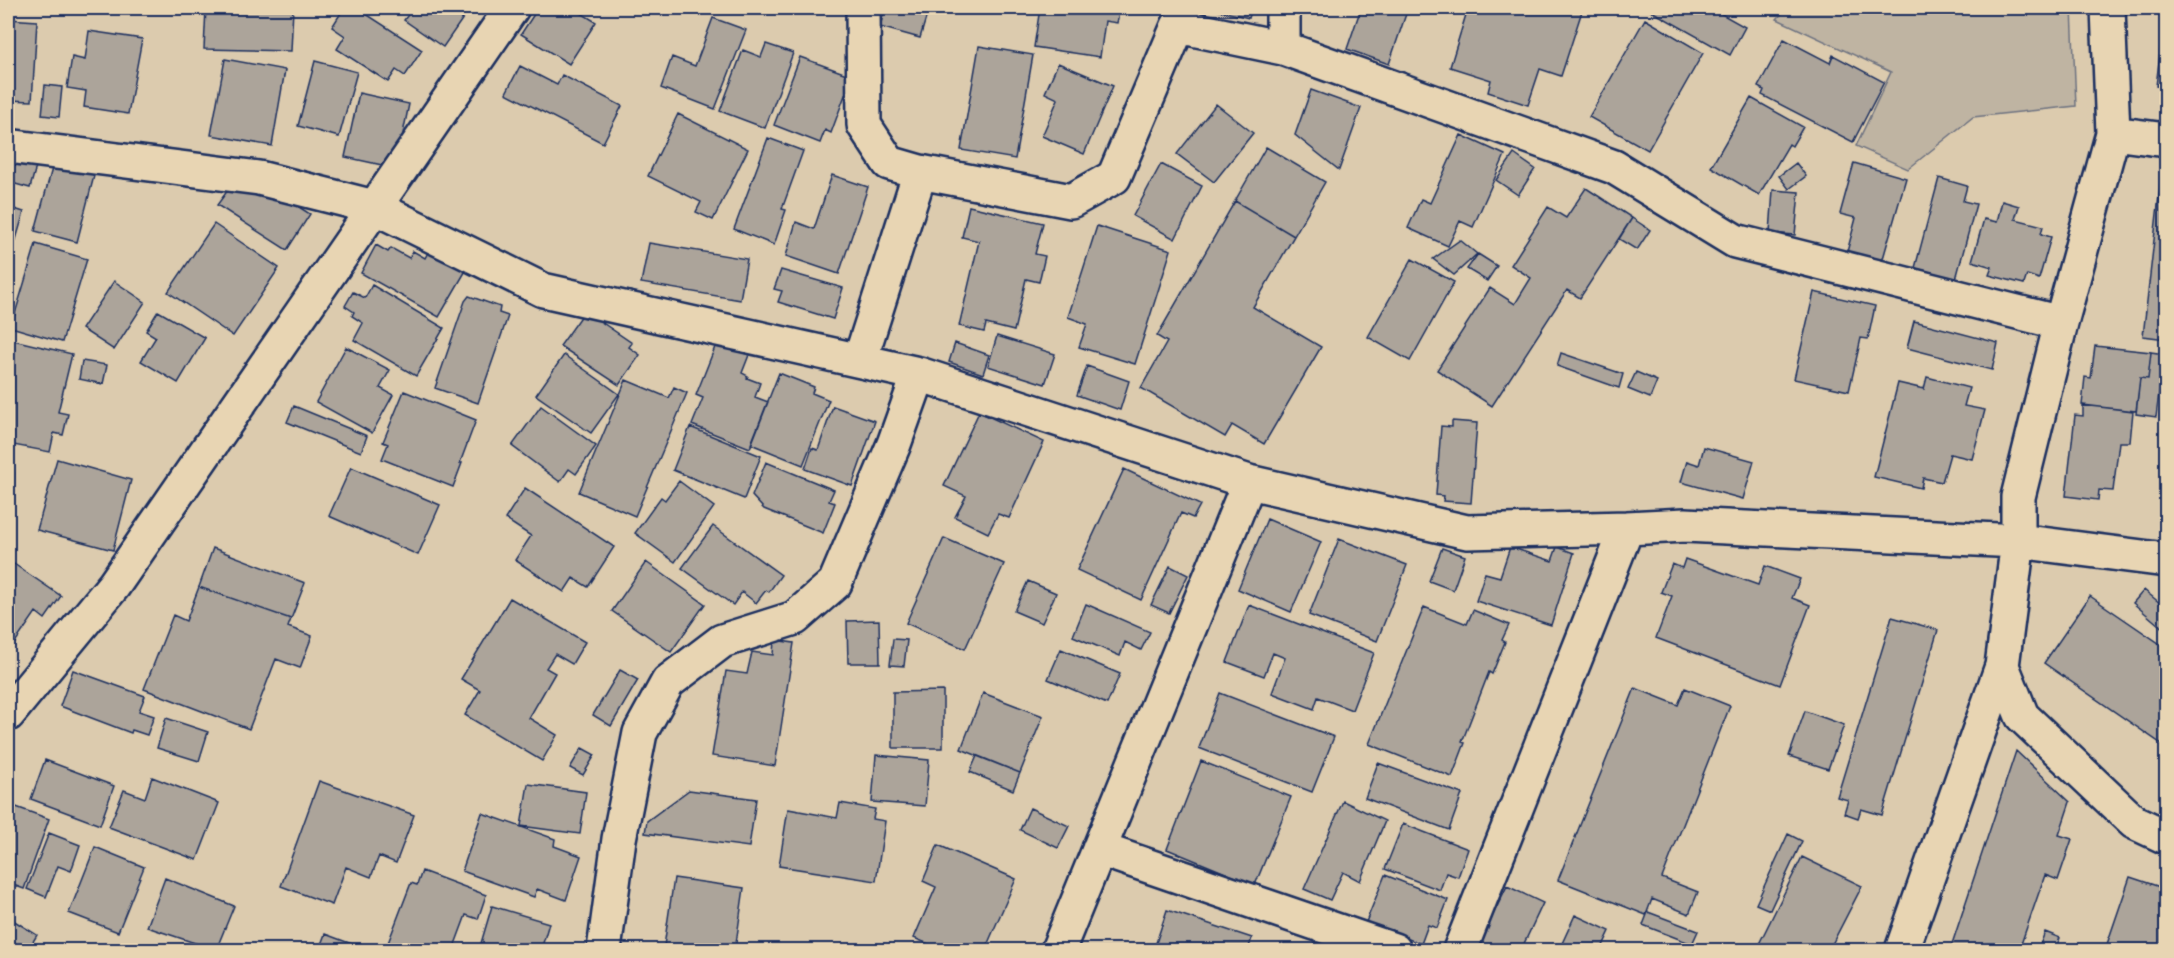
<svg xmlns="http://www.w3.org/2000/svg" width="2174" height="958" font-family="Dekko,sans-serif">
<rect width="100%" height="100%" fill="#dccbae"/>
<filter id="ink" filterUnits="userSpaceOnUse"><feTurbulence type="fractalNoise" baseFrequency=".0167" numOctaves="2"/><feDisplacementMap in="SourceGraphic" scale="12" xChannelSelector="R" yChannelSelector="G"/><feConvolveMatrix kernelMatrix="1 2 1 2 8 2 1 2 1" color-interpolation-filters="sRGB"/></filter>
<g filter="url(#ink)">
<path fill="#bfb4a2" stroke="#6d7280" stroke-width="1.5" d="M1787,8H2072L2076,106L1973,117L1908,169L1856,146L1891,72L1777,19Z"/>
<path fill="#aca49a" stroke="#1b2f5e" stroke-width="1.5" d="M206,8H293L291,51L204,49Z
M344,8H357L422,50L405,76L396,70L388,82L337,49L345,36L332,27Z
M413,8H470L443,47L404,20Z
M538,8H573L596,22L569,64L521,34Z
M733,8H810V12Z
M885,8H929L920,38L880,27Z
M1040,8H1120L1117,23L1105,21L1100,57L1034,47Z
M1209,8H1252L1249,18Z
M1361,8H1408L1389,64L1347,49Z
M1468,8H1572L1582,11L1561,76L1540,69L1528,105L1488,92L1491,80L1450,67Z
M1646,8H1711L1745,27L1730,55Z
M2165,12H2166V87L2156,86Z
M713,18L746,30L715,109L661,88L672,57L695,66Z
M8,19L37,21L32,101L8,100Z
M1645,19L1703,53L1648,150L1589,117Z
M89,31L142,39L128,114L84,107L86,91L67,88L72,57L85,60Z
M1784,39L1830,63L1833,55L1884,82L1853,142L1762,95L1764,90L1758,87Z
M766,44L793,53L765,128L720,111L743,50L761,57Z
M979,46L1033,55L1015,159L961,150Z
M800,57L852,76L831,133L825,130L820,143L774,125Z
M225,59L285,70L272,146L211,135Z
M315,61L357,72L339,137L298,126Z
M1058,63L1113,86L1084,154L1042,136L1058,99L1045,93Z
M520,66L557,85L562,75L622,106L603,143L506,93Z
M45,85L62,87L59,117L42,115Z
M1311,90L1361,108L1339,170L1295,135Z
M359,93L409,104L396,168L345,157Z
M1751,98L1803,127L1792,146L1789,144L1759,195L1711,167Z
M1216,104L1253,133L1214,182L1177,154Z
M678,114L748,149L713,220L696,212L701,202L648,176Z
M1461,135L1505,155L1473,227L1460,221L1448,246L1408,228L1421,199L1430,203Z
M768,138L803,151L782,209L786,210L774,245L734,229Z
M1266,147L1325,182L1294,236L1235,201Z
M8,149L39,156L30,188L8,182Z
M1514,154L1535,169L1518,195L1496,180Z
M54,161L95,172L77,242L35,231Z
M1796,163L1806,176L1789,189L1779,176Z
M1854,163L1906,178L1882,262L1847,252L1856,218L1840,214Z
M1161,164L1202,186L1175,239L1133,216Z
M832,175L868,187L839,274L786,256L796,222L814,229Z
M1939,178L1967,186L1963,201L1976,204L1956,279L1915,268Z
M2161,179L2166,180V339L2143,336Z
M1586,188L1632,218L1580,298L1567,290L1492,406L1437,370L1490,288L1515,304L1531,278L1511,265L1548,207L1566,218Z
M228,190L283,197L310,214L287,250L217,205Z
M1773,190L1799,192L1795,235L1770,233Z
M1235,201L1294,236L1253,307L1321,347L1264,444L1232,425L1225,437L1141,388L1167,342L1157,336Z
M2002,201L2019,206L2015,219L2043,226L2041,234L2051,237L2039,279L2027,275L2024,284L1989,275L1992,267L1972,261L1984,219L1997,222Z
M969,206L1043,223L1035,254L1045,256L1039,282L1026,279L1014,331L986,324L984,332L959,326L979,241L962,237Z
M8,207L24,212L8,267Z
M1632,218L1650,230L1637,250L1619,239Z
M214,224L279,268L233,336L168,292Z
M1097,226L1171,250L1135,364L1079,347L1087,324L1068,317Z
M1460,240L1477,254L1454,275L1433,259Z
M649,243L747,259L740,300L641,283Z
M36,244L87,259L62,342L11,327Z
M376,245L388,252L391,248L409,258L413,251L425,258L431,247L468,267L439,317L361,273Z
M1478,254L1497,266L1487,281L1467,269Z
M1412,259L1454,282L1410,361L1368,337Z
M781,270L843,288L833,319L778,302L782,291L774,289Z
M114,281L145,302L114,350L82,329Z
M372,285L444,328L416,376L354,340L363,323L352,316L354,312L345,306L353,292L365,298Z
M1814,292L1875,306L1868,339L1861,338L1849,391L1794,379Z
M469,296L500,307L499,313L508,316L478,403L435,388L465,301Z
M158,311L205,338L178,383L141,361L156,337L146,331Z
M585,311L632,343L629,347L640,355L619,385L560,346Z
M1914,321L1998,343L1992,370L1907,348Z
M997,336L1055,354L1045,384L988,366Z
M9,339L72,354L58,412L68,414L63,435L54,433L50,452L8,444Z
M717,342L749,355L742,373L748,376L747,378L760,383L755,397L768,402L750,448L692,425L703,398L696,395Z
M955,343L989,355L983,374L949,362Z
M2095,346L2151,352L2148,379L2140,378L2136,411L2082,405L2085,377L2091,378Z
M346,347L390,370L380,388L393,395L372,433L316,402Z
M2151,352L2164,354L2156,417L2136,414L2140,378L2148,379Z
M1561,353L1623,374L1619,388L1557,366Z
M564,355L619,394L591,433L536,395Z
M82,361L107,365L103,384L79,379Z
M1087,366L1129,381L1120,410L1077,395Z
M1636,372L1657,381L1650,398L1628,389Z
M779,373L814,387L812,393L829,400L803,465L751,444Z
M1927,377L1969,388L1964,406L1985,410L1972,459L1950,454L1942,482L1923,478L1921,488L1874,477L1898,383L1924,389Z
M626,380L669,398L674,387L687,393L635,516L579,492Z
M404,391L476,420L460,463H462L453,487L382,459L388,444L383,442Z
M2083,405L2133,411L2130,442H2119L2113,491L2099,490L2098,500L2066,496L2075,415L2083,416Z
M294,406L367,436L361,452L287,422Z
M541,406L596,446L576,474L569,469L560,482L512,446Z
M833,406L875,421L852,486L805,469L812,448L818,450Z
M979,412L1044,442L1009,518L998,514L988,533L955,517L966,496L944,486Z
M1452,421L1477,423L1471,503L1443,501L1444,496L1436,495L1441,426L1452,427Z
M690,427L761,456L744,499L673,470Z
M1704,447L1754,461L1743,499L1681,482L1687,461L1699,465Z
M57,459L131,480L113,550L37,530Z
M766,462L834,490L829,501L835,503L823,533L764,509L752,496Z
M351,467L440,505L418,555L329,516Z
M1124,469L1200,505L1193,518L1181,513L1141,600L1077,570Z
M8,473H14L11,518L8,517Z
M679,481L714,507L675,562L635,533L661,497L665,500Z
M525,488L614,547L588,587L573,578L564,592L515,560L531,536L505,519Z
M1267,519L1321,542L1291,612L1238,589Z
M713,526L781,575L769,592L766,590L756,603L742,592L733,605L682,568Z
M944,538L1004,564L965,649L906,623Z
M1339,539L1407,565L1377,641L1309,615Z
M1510,547L1552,561L1557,547L1574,553L1551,625L1476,601L1485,573L1500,577Z
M213,548L305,583L291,619L199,587Z
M1442,548L1465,556L1453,590L1429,581Z
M1685,559L1758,585L1765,566L1800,579L1792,598L1810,605L1780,685L1656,638L1672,596L1661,592L1672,564L1682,568Z
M11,562L61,596L45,619L36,612L14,644L8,640V567Z
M646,562L705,604L671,652L612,611Z
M1170,566L1188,575L1169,613L1151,605Z
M1028,581L1056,593L1042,623L1014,611Z
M199,587L291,619L288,627L312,636L300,668L276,659L249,729L144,689L173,615L186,621Z
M2144,590L2166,608V631L2133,603Z
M2090,596L2166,648V747L2044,663Z
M510,598L585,642L572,664L555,654L546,668L555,673L529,718L557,735L542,761L465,715L480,690L461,679Z
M1086,604L1150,632L1141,650L1125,642L1120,656L1073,636Z
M1249,605L1374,653L1352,710L1318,697L1314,709L1272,693L1285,658L1273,653L1264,676L1227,662Z
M1424,607L1467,624L1473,610L1509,625L1502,640L1505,642L1492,674L1489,672L1462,742L1465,743L1452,777L1369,744Z
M1892,617L1938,630L1882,815L1861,809L1858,818L1844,813L1848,800L1837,797Z
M879,620L880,663H848L847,621Z
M893,639L907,640L904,666L890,665Z
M774,640L794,643L775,766L712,756L726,671L747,674L752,652L773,655Z
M1061,649L1120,674L1107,704L1048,679Z
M73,670L145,696L139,711L154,716L147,735L132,730L131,733L60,706Z
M620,670L638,680L611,726L593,715Z
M1635,688L1678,705L1685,688L1730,706L1662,878L1698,892L1689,914L1652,899L1646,915L1558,880Z
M943,691V748H893V692Z
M983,693L1043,716L1020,773L961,749Z
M1220,693L1334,737L1312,792L1199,748Z
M1805,711L1844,725L1828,769L1789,756Z
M166,718L208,732L199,761L157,748Z
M582,748L595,755L583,775L570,768Z
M2016,751L2070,802L2059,835L2072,839L2058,880L2045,875L2019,950H1950Z
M876,755L929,760L925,806L872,802Z
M977,756L1020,773L1013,790L970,772Z
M45,760L114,786L100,825L31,799Z
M1201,761L1291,797L1255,885L1167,849Z
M1378,763L1462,794L1449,830L1365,798Z
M152,777L219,803L197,860L109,827L124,790L145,798Z
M319,781L414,815L396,863L379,856L371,877L346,867L332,905L281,886Z
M528,784L586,792L580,834L521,826Z
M689,790L756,799L749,847L645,833L647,821Z
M1343,801L1385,821L1360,881L1343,872L1330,900L1304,889Z
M840,803L875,809L873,819L885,821L876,881L779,866L788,809L837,818Z
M8,804L49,819L24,889L8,883Z
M1030,808L1069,826L1058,848L1020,830Z
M482,813L555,839L554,846L581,856L566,900L537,889L534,897L462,871Z
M1403,824L1468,849L1458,877L1446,873L1440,890L1385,869Z
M49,833L80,845L71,871L58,866L46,897L27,889Z
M1788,834L1802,841L1770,910L1756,904Z
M938,845L1016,879L985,950H943L914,938L936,887L923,881Z
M95,847L144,867L118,932L69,913Z
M1802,857L1862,886L1829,950H1756Z
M422,871L486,895L478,919L466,915L453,950L435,946L434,950H408L388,943L411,883L417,885Z
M2164,874L2166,875V950H2105L2130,877L2160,887Z
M1385,875L1448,900L1437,928L1428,925L1421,944L1366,922Z
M165,878L234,906L216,950L147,927Z
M674,878L744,888L735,950H696L664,946Z
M1507,886L1543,903L1521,950H1481L1477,948Z
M492,906L549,923L541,950H479Z
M1167,910L1252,938L1248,950H1170L1155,946Z
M1648,912L1698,931L1692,944L1643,925Z
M1575,915L1610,931L1601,950H1559Z
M8,917L37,935L28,950H8Z
M2045,932L2060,938L2055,950H2038Z
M325,934L368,950H319Z
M1283,945L1298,950H1281Z"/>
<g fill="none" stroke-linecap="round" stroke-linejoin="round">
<g stroke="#1b2f5e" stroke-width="38">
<path id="minor" d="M863,8L864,125L889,163L920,172
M1283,8V48
M2113,133L2166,140
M8,146L259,178L374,207L543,290L919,374L1249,482L1467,532L1627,528L1685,525L2018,541L2166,560
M860,360L920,172L1071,201L1114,177L1178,26L1283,48L1614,167L1735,241L2061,323
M2002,666L2022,716L2134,822L2166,837
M8,714L114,585L512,8
M1099,849L1394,950
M604,950L619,839L640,733L668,682L722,641L795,618L835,583L894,444L919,374
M1058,950L1249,482
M1460,950L1627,528
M1902,950L2002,666L2018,541V497L2061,323L2113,133L2108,8"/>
</g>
<use href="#minor" stroke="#e8d5b3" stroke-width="33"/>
</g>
</g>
<rect width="2174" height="958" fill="none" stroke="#e8d5b3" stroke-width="30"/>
<rect x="15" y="15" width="2144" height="928" fill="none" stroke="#1b2f5e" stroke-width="2" filter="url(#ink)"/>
</svg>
